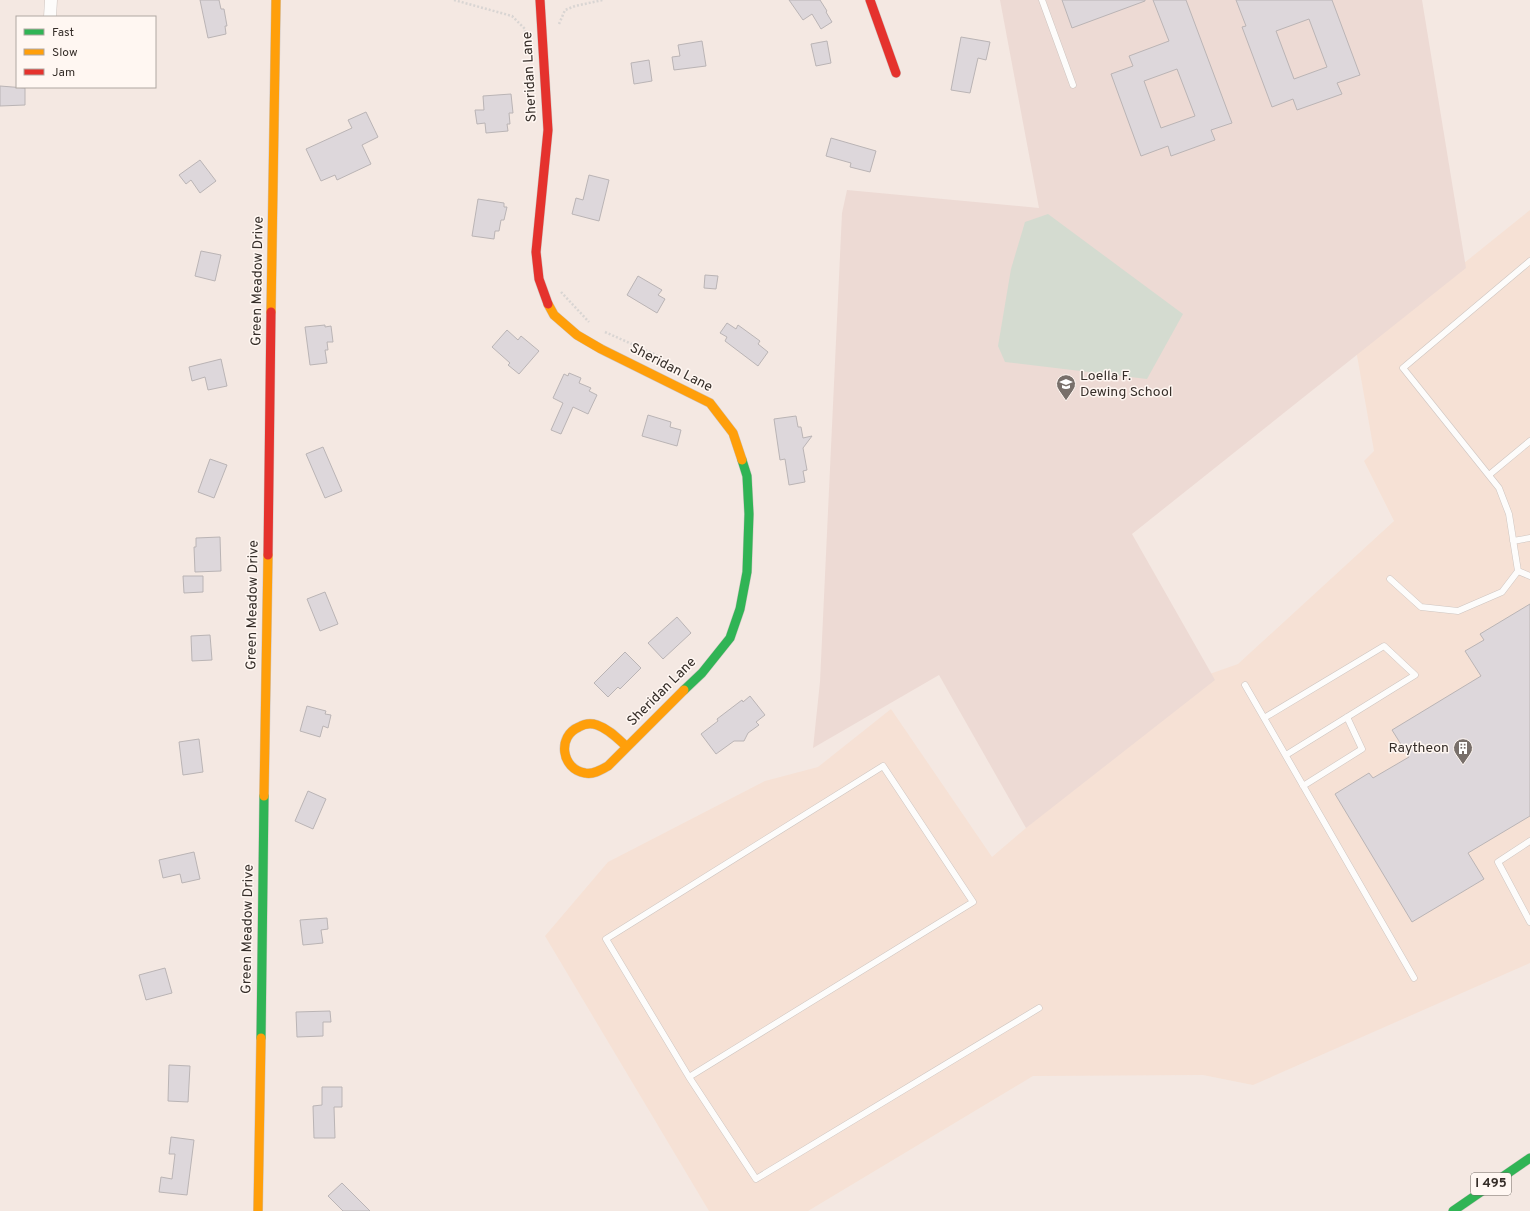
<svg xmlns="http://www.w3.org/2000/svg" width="1530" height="1211" font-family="Overpass,sans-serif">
<rect width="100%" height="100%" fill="#f4e8e2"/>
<path fill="#f6e1d5" d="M1530,210V963L1253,1085L1203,1075L1033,1076L808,1211H709L545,936L608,862L765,781L818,767L891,709L992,857L1204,676L1238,664L1394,521L1364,461L1374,451L1356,350Z"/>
<path fill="#eddad4" d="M1000,0H1422L1466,268L1132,534L1215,680L1026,828L939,675L813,748L820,682L842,213L847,190L1039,208Z"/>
<path fill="#d4dbd0" d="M1048,214L1183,314L1147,379L1005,362L998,346L1011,269L1025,222Z"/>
<path fill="#ddd7db" stroke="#bab4b5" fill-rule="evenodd" d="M200,0H219L221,9H224L227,26H225L226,34L208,38Z
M789,0H820L827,11L826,12L832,22L821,29L812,14L803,20Z
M1062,0H1145V1L1072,28Z
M1153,0H1186L1232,123L1211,130L1215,140L1171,156L1168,146L1141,156L1111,74L1133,66L1129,56L1169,41ZM1177,69L1195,116L1161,128L1144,81Z
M1236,0H1332L1360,75L1337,83L1342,94L1297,110L1293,99L1272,107L1242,27L1246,26ZM1309,19L1327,67L1294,79L1276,31Z
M961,37L990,42L986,60L978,58L970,93L951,90Z
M702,41L706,66L674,70L672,57L680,56L678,45Z
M827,41L831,63L816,66L811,44Z
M649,60L652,81L634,84L631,63Z
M0,86L25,88V105L0,106Z
M511,94L513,113H509L510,124H507L508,131L486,133L485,123L477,124L475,110H484L483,96Z
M366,112L378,137L362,145L371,164L337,180L335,175L321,181L306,149L352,128L348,120Z
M831,138L876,151L870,172L850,167L851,163L826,156Z
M200,160L216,181L200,193L191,180L186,184L179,175Z
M589,175L609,180L599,221L572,214L576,198L583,200Z
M478,199L504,203V207H507L504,220H501L499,231H495L494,239L472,236Z
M201,251L221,255L215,281L195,276Z
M705,275L718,276L716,289L704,288Z
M638,276L662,290L658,295L665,299L657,313L627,295Z
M727,323L736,329L738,325L760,341L758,344L768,352L758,366L725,341L727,337L720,333Z
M325,325V327L331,326L333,342H327L328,350H325L327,363L310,365L305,327Z
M507,330L518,340L521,336L539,351L519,374L508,365L510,363L492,347Z
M221,359L227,386L208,390L205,377L192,381L189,367Z
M569,373L581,378L579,383L591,388L589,391L597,395L588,414L573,407L561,434L551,430L563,403L553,398L564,374L568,376Z
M648,415L671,422L670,427L681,430L677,446L642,436Z
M796,416L798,427H801L803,438L812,436L803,448L807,470L803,471L805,482L789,485L785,459L780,460L774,419Z
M323,447L342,491L325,498L306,454Z
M210,459L227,465L214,498L198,492Z
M220,537L221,571L195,572L194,547H196V538Z
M183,576H203V592L184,593Z
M325,592L338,624L320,631L307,599Z
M1530,604V816L1468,853L1484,879L1412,922L1335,794L1369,773L1373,778L1409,757L1392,730L1481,676L1465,651L1484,640L1480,634Z
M677,617L691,633L663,659L648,643Z
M210,635L212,660L192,661L191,636Z
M625,652L641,668L620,689L618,687L608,697L594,683Z
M750,696L765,715L756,722L759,725L748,733L744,741H734L716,754L701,734L718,721L717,719L742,700L743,702Z
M307,706L326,711L325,714L331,715L328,728L323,726L320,737L300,731Z
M199,739L203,772L183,775L179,742Z
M308,791L326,799L313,829L295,821Z
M194,852L200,879L182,883L180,874L163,878L159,860Z
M327,918L328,929L321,930L323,943L303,945L300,920Z
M165,968L172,993L146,1000L139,975Z
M330,1011L331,1022H323V1036L297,1037L296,1012Z
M169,1065L190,1066L188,1102L168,1101Z
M322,1087H342V1107H334L335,1138H314L313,1106L322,1105Z
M171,1137L194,1140L187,1195L159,1192L161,1177L172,1179L175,1154H169Z
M342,1183L370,1211H343L328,1196Z"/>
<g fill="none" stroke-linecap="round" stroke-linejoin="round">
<g stroke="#cec5c0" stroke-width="7">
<path id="lane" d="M1042,0L1073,85
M1489,475L1530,441
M1513,541L1530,538
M1518,571L1530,576
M1390,579L1421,607L1458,611L1502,592L1518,571L1509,514L1499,488L1403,368L1530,261
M1245,685L1414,978
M1264,718L1384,646L1415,675L1286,755
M883,766L973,902L689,1077L606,939Z
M1303,786L1362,749L1347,717
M1530,841L1498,862L1530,922
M689,1077L756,1179L1039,1008"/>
</g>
<g stroke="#cec5c0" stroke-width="13">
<path id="street" d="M50,17L51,0"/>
</g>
<g stroke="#cec5c0" stroke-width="10">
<path id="fast" d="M684,690L702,673L730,638L740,609L747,572L749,514L747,476L742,460
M261,1038L264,796
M1453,1211L1530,1158"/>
</g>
<g stroke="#cec5c0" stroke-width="10">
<path id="slow" d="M548,304L554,315L577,335L601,349L710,403L733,433L742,460
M271,312L276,0
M627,747C618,739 609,729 597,725C591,723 584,724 579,727C557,736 561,769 585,773C593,775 601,770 608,766L684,690
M264,796L268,555
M258,1211L261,1038"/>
</g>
<g stroke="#cec5c0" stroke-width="10">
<path id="jam" d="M540,0L548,130L536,252L539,279L548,304
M870,0L896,73
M268,555L271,312"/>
</g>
<path stroke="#d9d5d3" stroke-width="2.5" stroke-dasharray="2 2" stroke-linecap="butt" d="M454,0L512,16L525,29V32
M559,24L565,10L575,6L603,0
M561,292L589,322
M605,332L654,354L674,366"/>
<use href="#lane" stroke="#fdfcfb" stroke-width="6"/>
<use href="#street" stroke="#fdfcfb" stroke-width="12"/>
<use href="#fast" stroke="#30b455" stroke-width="9"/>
<use href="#slow" stroke="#ff9f0a" stroke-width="9"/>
<use href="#jam" stroke="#e5322d" stroke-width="9"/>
</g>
<defs>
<g id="school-pin" transform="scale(1)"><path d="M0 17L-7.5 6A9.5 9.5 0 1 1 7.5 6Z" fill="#786f6a" stroke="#fff7f2"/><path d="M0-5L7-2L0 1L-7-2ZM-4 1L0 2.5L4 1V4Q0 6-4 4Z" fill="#fff"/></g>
<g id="building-pin" transform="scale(1)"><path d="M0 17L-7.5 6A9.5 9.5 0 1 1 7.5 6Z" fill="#786f6a" stroke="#fff7f2"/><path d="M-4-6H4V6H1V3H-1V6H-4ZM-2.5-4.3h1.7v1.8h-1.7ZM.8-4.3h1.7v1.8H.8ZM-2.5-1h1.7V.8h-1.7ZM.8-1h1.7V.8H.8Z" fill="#fff"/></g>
</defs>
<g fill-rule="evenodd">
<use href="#school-pin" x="1066" y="384"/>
<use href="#building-pin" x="1463" y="748"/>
</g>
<g text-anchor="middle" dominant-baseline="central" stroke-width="3" stroke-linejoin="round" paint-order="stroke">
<rect fill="#fff7f2" stroke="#726a65" stroke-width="1" x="1471" y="1173" width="40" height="22" rx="3"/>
<g font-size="13" font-weight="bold" fill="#362e29">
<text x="1491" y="1184">I 495</text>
</g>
<g font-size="14" fill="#362e29" stroke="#fff7f2">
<text transform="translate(530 77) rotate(-93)">Sheridan Lane</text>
<text transform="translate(258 281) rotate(-89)">Green Meadow Drive</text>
<text transform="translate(671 368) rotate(27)">Sheridan Lane</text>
<text transform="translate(253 605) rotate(-89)">Green Meadow Drive</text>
<text transform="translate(662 692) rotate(-45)">Sheridan Lane</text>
<text transform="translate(248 929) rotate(-89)">Green Meadow Drive</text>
</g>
<g font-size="14" fill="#362e29" stroke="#fff7f2" text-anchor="start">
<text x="1080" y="376">Loella F.<tspan x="1080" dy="16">Dewing School</tspan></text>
<text x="1449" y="748" text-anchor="end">Raytheon</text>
</g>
</g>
<rect x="16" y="16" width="140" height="72" fill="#fff7f2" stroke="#afa7a2"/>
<rect x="24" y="29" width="20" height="6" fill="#30b455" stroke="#afa7a2"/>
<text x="52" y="36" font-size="12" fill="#362e29">Fast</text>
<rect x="24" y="49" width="20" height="6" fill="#ff9f0a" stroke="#afa7a2"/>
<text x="52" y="56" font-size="12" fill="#362e29">Slow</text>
<rect x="24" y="69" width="20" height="6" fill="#e5322d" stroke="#afa7a2"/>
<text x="52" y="76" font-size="12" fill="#362e29">Jam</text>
</svg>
